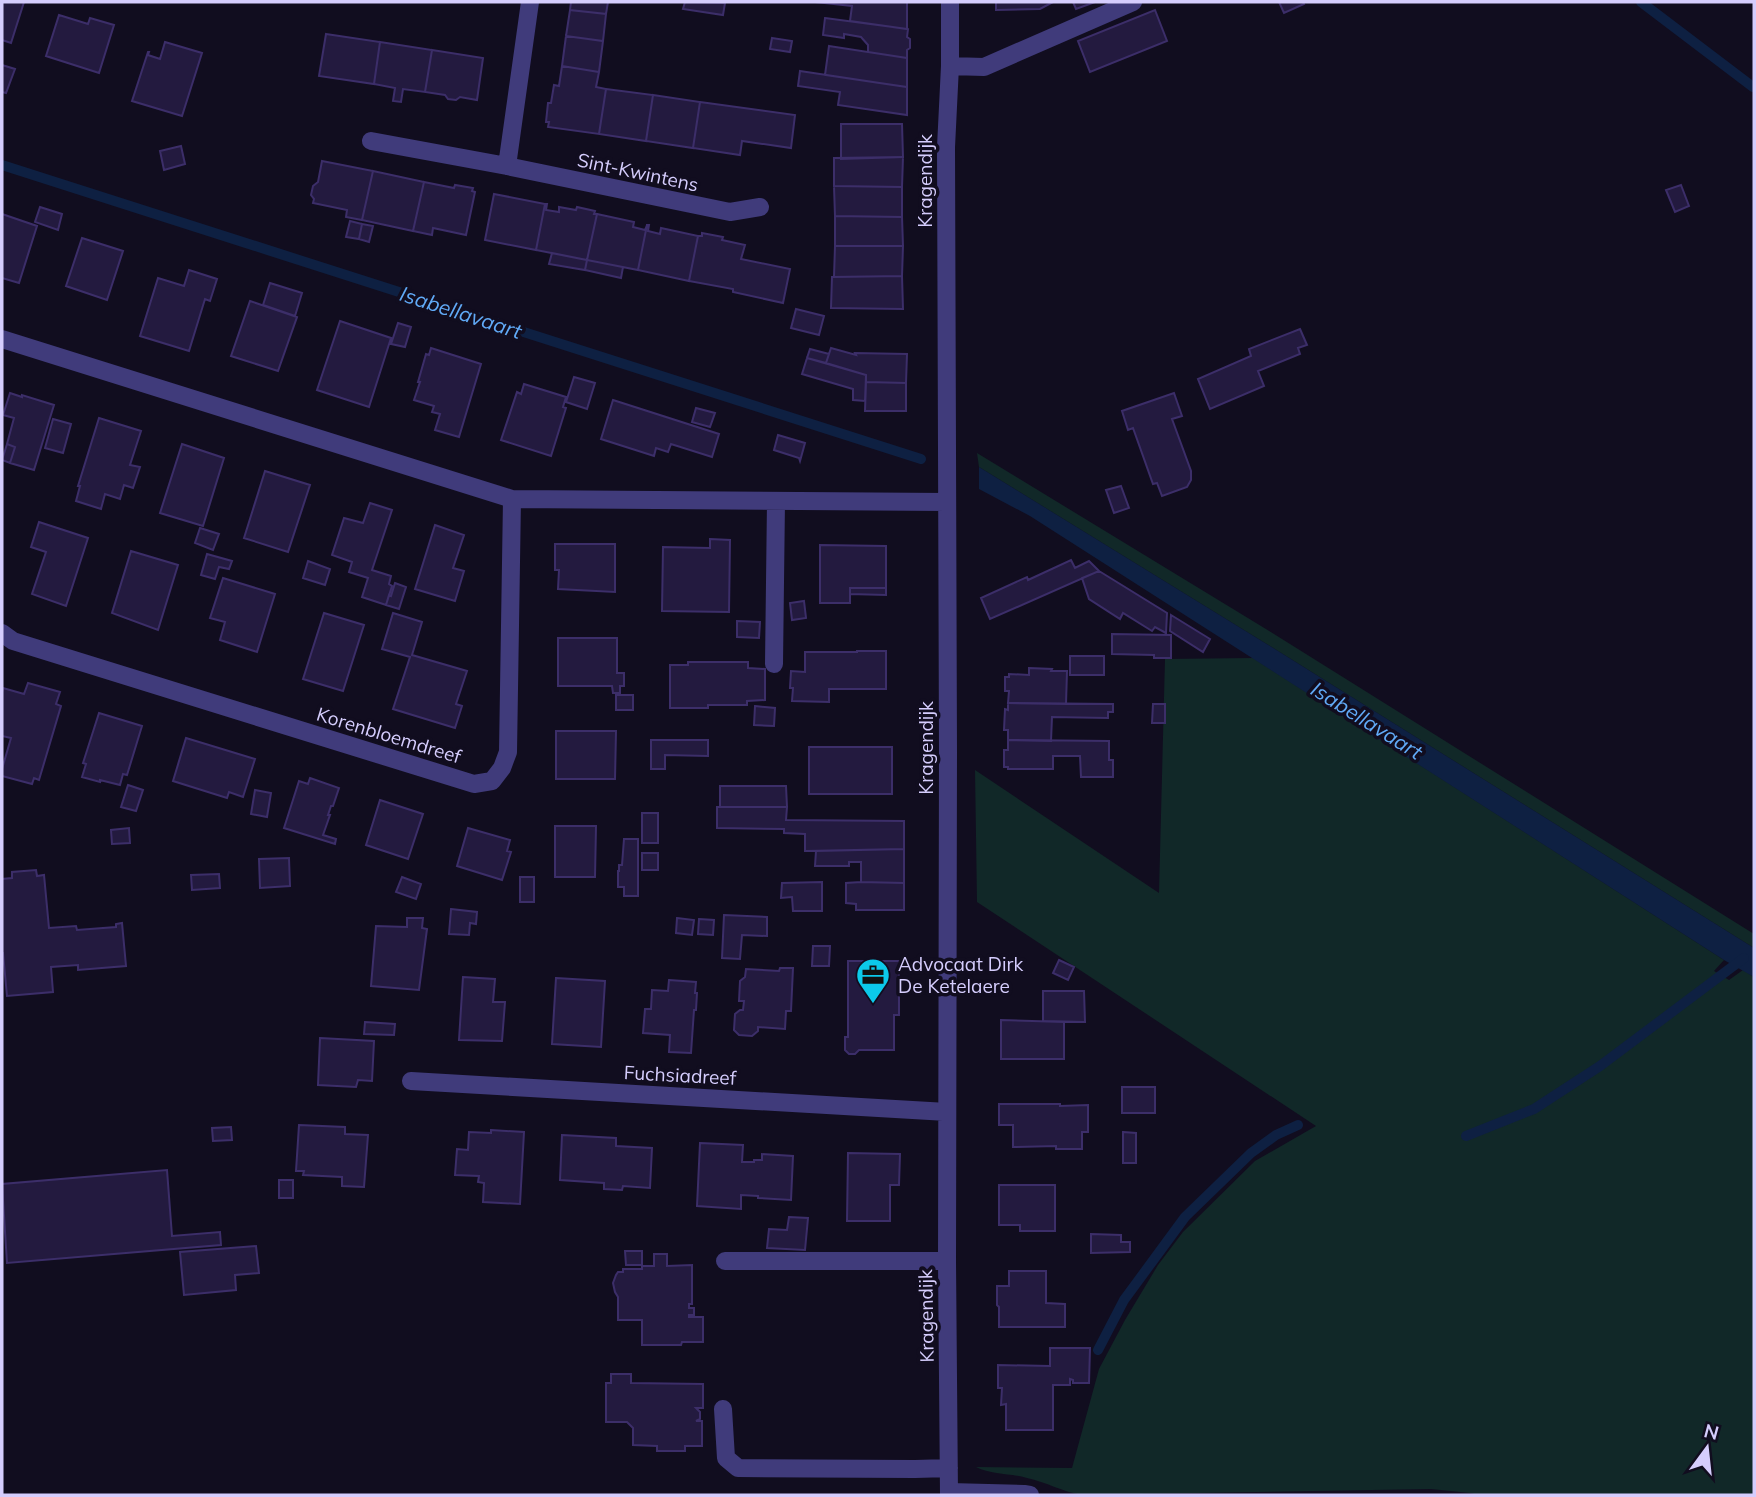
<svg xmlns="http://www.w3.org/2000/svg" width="1756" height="1497" font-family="Mulish,sans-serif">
<rect width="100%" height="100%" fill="#110d1f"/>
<path fill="#112828" d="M977,453L1261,626L1754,934V948L1265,643L979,467Z
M1253,658L1724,960L1714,971L1729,980L1743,970L1754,977V1495H1478L1470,1493L1431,1489L1082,1495C1063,1492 1046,1482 1027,1478C1010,1473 992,1475 976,1467L1072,1468L1099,1369L1125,1320L1158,1265L1183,1232L1255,1161L1316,1126L977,902L975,770L1159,893L1165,659Z"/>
<path fill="#0e2042" d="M979,467L1265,643L1754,948V977L1724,960L1030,516L979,489Z"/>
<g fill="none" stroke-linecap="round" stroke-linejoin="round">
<path stroke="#0e2042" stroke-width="10" d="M1641,2L1753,87
M2,165L921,459
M1466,1136L1534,1109L1600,1066L1744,958
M1098,1350L1124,1300L1185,1217L1251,1153L1276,1135L1298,1125"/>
</g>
<path fill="#231a3f" stroke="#3c2e69" stroke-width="2" d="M2,2H24L11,43L2,40Z
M571,2H608L606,14L570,10Z
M685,2L725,3L723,15L683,9Z
M815,2H907V29L850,21L852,6Z
M996,2H1053L1040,9L996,10Z
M1073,2H1095L1076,9Z
M1279,2H1303L1304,4L1284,13Z
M570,10L606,14L603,41L566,36Z
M1155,10L1167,41L1090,72L1078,41Z
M59,15L88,24L90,18L114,25L99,73L46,56Z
M825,18L908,29L907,37L910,39V48L907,50V58L868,52V45L861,37L844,34V38L823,35Z
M326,34L380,42L374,84L319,76Z
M566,36L603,41L599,72L562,66Z
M772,38L792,41L790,52L770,49Z
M165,42L202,53L182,116L132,101L148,52H149L148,55L160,59Z
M380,42L432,50L425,92L403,89L401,102L393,101L395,88L374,84Z
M829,46L907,58V87L825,75Z
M432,50L483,58L477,100L460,97L456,100L448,99L445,95L425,92Z
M2,65L15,69L6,93L2,92Z
M562,66L599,72L596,87L606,89L599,134L548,127L549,122H546L548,103H551L554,85L559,86Z
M800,71L907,87V115L838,105L840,92L798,86Z
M606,89L653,95L646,141L599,134Z
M653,95L700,102L693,148L646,141Z
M700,102L795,115L791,148L742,141L740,155L693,148Z
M841,124H902L903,157L841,159Z
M181,146L185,164L164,170L160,151Z
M903,157L902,187L834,186V158Z
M322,161L373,171L362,220L346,217L347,210L313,203L314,199L311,195L313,186L318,182Z
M373,171L424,182L413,231L362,220Z
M424,182L454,188L455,185L473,188L472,191L475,192L466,235L433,228L432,235L413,231Z
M1681,185L1689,206L1675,212L1666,190Z
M834,186L902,187V217L835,216Z
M494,194L545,204L536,250L485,240Z
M545,204H547L546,210L559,212V207L576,210L577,207L595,211L594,214H597L587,260L536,250Z
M40,207L62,214L58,230L35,222Z
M2,214L37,226L19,283L2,278Z
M597,214L634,222L633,227L645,230L647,225L638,270L587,260Z
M835,216L902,217L903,246H835Z
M350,221L362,224L359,239L346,237Z
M362,224L373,226L369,242L359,239Z
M647,225H649L648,231L660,234L661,228L698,236L689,281L638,270Z
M702,233L723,237L722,240L745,245L741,259L790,269L783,303L733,292V289L689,281L698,236H702Z
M82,238L123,251L107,300L66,286Z
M835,246H903L902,276L834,277Z
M552,253L587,260L585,270L549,264Z
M587,260L623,267L621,278L585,270Z
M189,270L217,279L210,301L205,299L189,351L140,336L158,278L184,286Z
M902,276L903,309L831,308L832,277Z
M270,283L302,293L295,316L263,305Z
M250,301L297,317L278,371L231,356Z
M796,309L824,316L819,335L791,328Z
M340,321L391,338L369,407L317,390Z
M398,323L411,327L405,347L391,344Z
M1300,329L1307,345L1298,348L1300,354L1258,371L1264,386L1210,409L1198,379L1251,356L1249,349Z
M431,348L481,364L459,437L435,430L440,414L432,412L434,406L414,400L420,382H418L426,354L429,355Z
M831,348L856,355L855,353L907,354L906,383L866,382V375L826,363Z
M810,349L829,354L826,363L807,358Z
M807,358L866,375L865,401L853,400V389L802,374Z
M574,377L595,383L587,409L566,402Z
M866,382L906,383V411H865Z
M524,384L566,397L563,407L566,408L551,456L501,440L517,392L521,394Z
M10,393L22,397V395L54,405L34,470L10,463L15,447L7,444L14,418L3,415Z
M1174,393L1182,416L1172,419L1191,471V480L1187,487L1162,496L1157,483L1153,484L1133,428L1128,430L1122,411Z
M613,400L719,434L712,457L671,444L668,452L656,448L654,456L601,439Z
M696,408L715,413L710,427L692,422Z
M99,418L141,431L130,465L140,467L133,488L124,485L120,499L105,494L101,509L76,501L80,486H78Z
M53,419L71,424L63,453L45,448Z
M778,435L805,443L800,461L799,458L774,450Z
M7,444L15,447L10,463L2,460Z
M182,444L224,458L203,526L160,513Z
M265,471L310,485L288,552L244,538Z
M1121,486L1129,508L1114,513L1106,490Z
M370,503L392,510L372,570L391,576L389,584L392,586L386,605L362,597L368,578L349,572L352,562L332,555L344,518L363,523Z
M39,522L88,538L66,606L32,594L46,552L31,547Z
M435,525L464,535L453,568L464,571L455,601L415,589Z
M200,528L219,534L213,550L195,543Z
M710,539L730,540L729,612L662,611L663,547L710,548Z
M555,544H615V592L558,589L559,570H555Z
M820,545L886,546V588H850V603H820Z
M131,551L178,565L158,630L112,613Z
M207,554L232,561L229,569L219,567L215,579L201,575Z
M1071,560L1075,568L1089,561L1099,571L990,619L981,598L1027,577L1028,580Z
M308,561L330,569L325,585L303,578Z
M1099,571L1167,613L1166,633L1155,627L1152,631L1123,613L1120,619L1089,599L1082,578Z
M223,578L275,594L257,652L220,640L225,622L210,618Z
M395,583L406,587L399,609L386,605L389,595L391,596Z
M850,588H886V595L850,594Z
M804,601L806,618L792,620L790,603Z
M324,613L364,625L343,691L303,679Z
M393,613L422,622L412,655L467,671L456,704L462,706L455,728L393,709L410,657L382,649Z
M1171,615L1210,639L1203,652L1170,631Z
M737,621L760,622L759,638L737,637Z
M1112,634L1171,635V658H1154V655L1112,654Z
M558,638H617V673H624V686H620V693H613L612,686H558Z
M857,651H886V689H829V702L792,701L793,688H790L791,671L805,672V652H857Z
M1070,656H1104V675H1070Z
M688,662H748V668L765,669V700L747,701V705H708V708H670V665H688Z
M1029,668L1052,669L1051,671H1067L1066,704L1008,703L1009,691H1005V677H1009V674L1029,675Z
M28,683L60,692L56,704L61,706L39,780L34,778L32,784L2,776V769L11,738L2,736V692L3,688L24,694Z
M616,695H633V710H616Z
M1008,703L1113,704V712H1108V718L1052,717L1051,741L1008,740V730H1004L1005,709L1008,710Z
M1153,704H1165V723H1152Z
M755,706L775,708L774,726L754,725Z
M99,713L142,726L127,775L123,774L120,785L100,780V782L82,777L86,764L83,763Z
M556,731H616L615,779H556Z
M186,738L255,759L243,797L229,792L227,798L173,781Z
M651,740H708V756L665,755V769H651Z
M1008,740L1109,741V760H1113V777H1081L1080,756H1053V769H1008V767H1004V750H1008Z
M809,747H892V794H809Z
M310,778L339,788L333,806H331L328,815H330L323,835L336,839L335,844L284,828L299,781L308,784Z
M128,785L143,790L136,811L121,807Z
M720,786H786L787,807H720Z
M255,790L271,793L267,817L251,814Z
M380,800L423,814L408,859L366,845Z
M717,807H787L786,820L904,821V849L805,851V834L784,833V829L717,828Z
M642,813H658V843H642Z
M555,826H596L595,877H555Z
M129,828L130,843L112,844L111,830Z
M468,828L510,840L507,851L511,852L502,880L457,866Z
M624,839H638V896H624V887H618V871H619V865H622Z
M904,849V883L861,882V862H849V866H815L816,851Z
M642,853H658V870H642Z
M289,858L290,886L260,888L259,859Z
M36,870L37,876L44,875L49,928L76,926L77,930L116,927V924L122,923L126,966L78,970V965L51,967L53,992L7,996L3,953H2V879L12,878V872Z
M219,874L220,888L192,890L191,875Z
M402,877L421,884L416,899L396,892Z
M520,877H534V902H520Z
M822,882V911H793L792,897L781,898L782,883Z
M861,882L904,883V910H856V904L846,903V883Z
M451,909L477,912L476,924L470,923L469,935L449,934Z
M724,915L767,917V936L742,935L740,959L722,958Z
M407,918H423L422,928L427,929L419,990L371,986L376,926L407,927Z
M677,918L694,920L692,935L676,933Z
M699,919L714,920L713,935L698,934Z
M813,946H830L829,966H812Z
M1059,960L1074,967L1068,980L1053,973Z
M848,961H899V1015H894V1050H859L855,1054H849L845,1050V1037H848Z
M780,968H793L791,1011H786L785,1029L758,1027V1031L752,1036L739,1035L734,1030L735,1014L740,1010H743L744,1001H739L740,981L745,977L746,969L779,971Z
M463,977L495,979L493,1002H505L502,1041L459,1040Z
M556,978L605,981L601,1047L552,1044Z
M669,980L696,982L695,993H697L696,1010H694L691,1053L669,1052L670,1035L643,1033L645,1009H651L652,990L668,991Z
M1043,991H1084L1085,1022L1043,1021Z
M1001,1020L1064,1022V1059H1001Z
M365,1022L395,1024L394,1035L364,1034Z
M320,1038L374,1041L372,1081L358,1080L356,1087L318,1085Z
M1122,1087H1155V1113H1122Z
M999,1104H1060V1106L1088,1105V1132H1082V1149H1056V1146L1013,1147V1125H999Z
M299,1125L345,1127V1134L368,1135L364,1187L342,1186V1177L303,1175L304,1171H296Z
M231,1127L232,1140L213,1141L212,1128Z
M491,1130L524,1132L520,1204L483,1202L484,1183L478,1182L479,1176L455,1175L457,1149L468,1150L469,1132L491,1133Z
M1123,1132L1136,1133V1163H1123Z
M562,1135L616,1138V1146L652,1148L650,1188L623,1186L622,1190L604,1189V1183L560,1180Z
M700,1143L743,1145L742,1162H754V1160H762V1154L793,1156L791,1200L758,1198V1196L741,1195V1209L697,1206Z
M848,1153L900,1154L899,1185H890V1221H847Z
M167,1170L172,1236L220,1232L221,1245L7,1263L2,1184Z
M279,1180H293V1198H279Z
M999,1185H1055V1231H1020V1225H999Z
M789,1217L808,1218L805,1250L767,1248L769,1229L787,1230Z
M1091,1234L1121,1235V1242H1130V1252L1091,1253Z
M256,1246L259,1273L235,1275L236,1290L184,1295L180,1252Z
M625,1251H642V1265H626Z
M654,1254H667V1266L692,1265V1304H689V1308H694V1315H689V1317H703V1342H682L681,1345H642V1320H618V1297L615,1292L613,1283L616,1275L618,1272H623V1269H642V1266H654Z
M1009,1271H1046V1303L1065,1304V1327H999V1307L997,1305V1286H1009Z
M1050,1348H1090L1089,1383H1073V1380L1070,1379V1385H1053V1430H1006V1404L1001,1405L1002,1388H998V1365L1050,1366Z
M611,1374H631V1383L703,1384V1408H696L700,1412V1419L696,1421H702V1446H685V1451H657V1446L633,1445V1428L627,1422H606V1383H611Z"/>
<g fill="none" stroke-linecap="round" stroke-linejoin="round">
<path stroke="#403b7b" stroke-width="18" d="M950,66L984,67L1133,2
M371,141L507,166L730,212L760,207
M507,166L530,2
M2,339L512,499L947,502
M2,633L13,641L474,784L492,781L502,768L508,752L512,499
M774,664L776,501
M411,1081L947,1112
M725,1261H947
M723,1409L726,1458L738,1468L915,1469L949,1468
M949,1492L1024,1494L1030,1495
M949,1495L947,1261L948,752L946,147L950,66V2"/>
</g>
<defs>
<g id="office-pin" transform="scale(1.75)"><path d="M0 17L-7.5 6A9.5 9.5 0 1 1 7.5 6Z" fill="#0cc9ea" stroke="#110d1f"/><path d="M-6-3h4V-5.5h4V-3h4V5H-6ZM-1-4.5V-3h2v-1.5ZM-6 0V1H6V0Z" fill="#111"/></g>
</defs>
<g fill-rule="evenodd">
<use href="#office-pin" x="873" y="975"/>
</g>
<g text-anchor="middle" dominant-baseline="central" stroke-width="7" stroke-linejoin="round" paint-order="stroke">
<g font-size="19" fill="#d5cdfd" stroke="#110d1f">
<text transform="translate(638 172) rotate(12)">Sint-Kwintens</text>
<text transform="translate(925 181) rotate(-90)">Kragendijk</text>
<text transform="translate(389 735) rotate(17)">Korenbloemdreef</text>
<text transform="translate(926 748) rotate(-90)">Kragendijk</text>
<text transform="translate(680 1075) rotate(3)">Fuchsiadreef</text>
<text transform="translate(926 1316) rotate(-91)">Kragendijk</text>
</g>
<g font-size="19" fill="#d5cdfd" stroke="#110d1f" text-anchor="start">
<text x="898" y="964">Advocaat Dirk<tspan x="898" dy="22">De Ketelaere</tspan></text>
</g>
<g font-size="21" font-style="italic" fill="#61aaf7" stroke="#110d1f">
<text transform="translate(461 312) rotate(18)">Isabellavaart</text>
<text transform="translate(1367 720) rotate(32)">Isabellavaart</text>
</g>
</g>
<rect width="1756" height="1497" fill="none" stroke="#d5cdfd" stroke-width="7"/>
<g transform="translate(1707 1448) rotate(15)" stroke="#110d1f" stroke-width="5" paint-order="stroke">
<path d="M0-5L12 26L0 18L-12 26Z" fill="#d5cdfd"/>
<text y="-10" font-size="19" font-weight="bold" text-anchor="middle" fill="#d5cdfd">N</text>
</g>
</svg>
